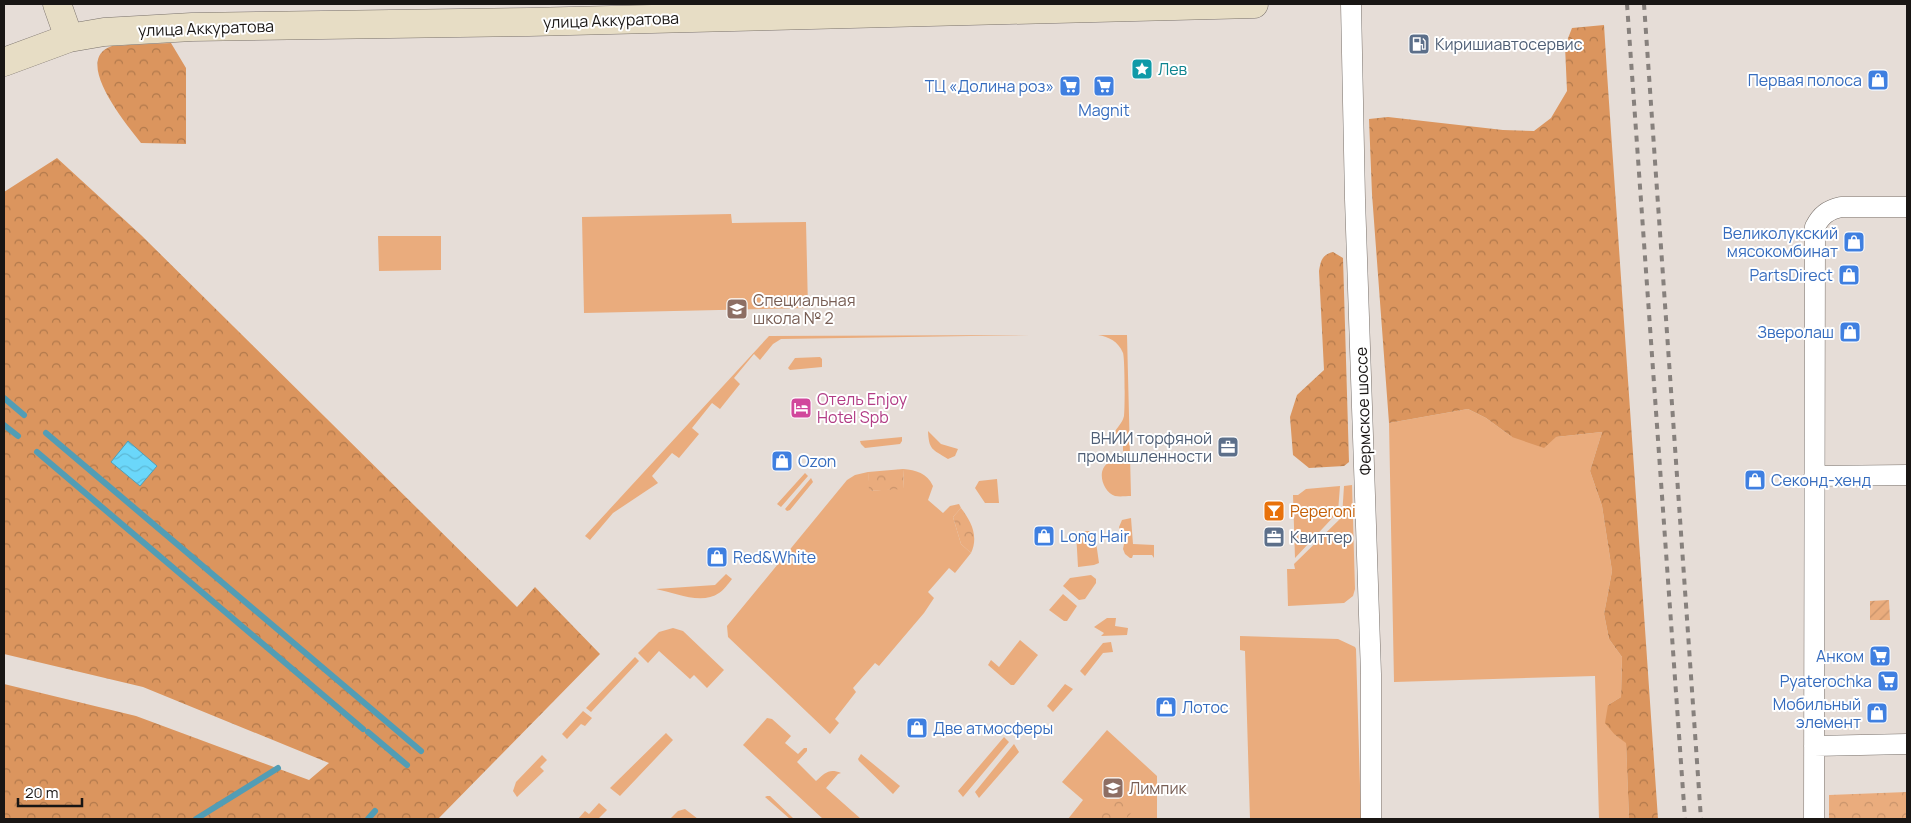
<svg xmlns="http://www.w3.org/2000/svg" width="1911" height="823" font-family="Manrope,sans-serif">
<defs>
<pattern id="forest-crowns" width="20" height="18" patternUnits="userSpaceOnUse" patternTransform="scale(1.25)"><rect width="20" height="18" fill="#db955e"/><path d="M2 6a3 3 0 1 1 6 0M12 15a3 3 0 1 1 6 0" fill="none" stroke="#b1794c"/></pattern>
<pattern id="park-crowns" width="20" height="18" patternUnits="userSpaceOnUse" patternTransform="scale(1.25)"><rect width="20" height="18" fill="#eaac7d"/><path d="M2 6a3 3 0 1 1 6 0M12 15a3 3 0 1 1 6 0" fill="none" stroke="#c8936b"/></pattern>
<pattern id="garden-furrows" width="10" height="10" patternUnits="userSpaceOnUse" patternTransform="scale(1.25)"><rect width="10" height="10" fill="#eaac7d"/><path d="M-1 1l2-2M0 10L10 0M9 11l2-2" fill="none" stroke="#c8936b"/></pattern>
<pattern id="water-waves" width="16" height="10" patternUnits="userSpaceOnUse" patternTransform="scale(1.25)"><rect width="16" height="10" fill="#6bd7fa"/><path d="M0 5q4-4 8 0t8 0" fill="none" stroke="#5cb8d5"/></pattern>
</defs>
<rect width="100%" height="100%" fill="#e6ddd7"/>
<path fill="#eaac7d" d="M731,214L732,223L806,222L808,308L584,313L582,217Z
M378,236H441V270L379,271Z
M1030,335L781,339L773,344L760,360L754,354L734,378L740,384L720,409L712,403L692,428L699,434L679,458L672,453L652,476L658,483L613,513L590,540L585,536L769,336Z
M1098,335H1127L1131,496C1126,496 1120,497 1115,496C1103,492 1096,471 1108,463C1112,461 1119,462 1123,461V441L1115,440L1113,437C1114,429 1122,425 1124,416C1125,408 1125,359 1123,353C1118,341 1109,337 1098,335Z
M820,357L822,359V367L790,370L788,368L795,358Z
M1468,409L1486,418L1512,437H1556L1602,432L1590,471L1602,506L1612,571L1604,614L1609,639L1622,657L1621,697L1608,705L1615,735L1626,742L1629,819H1599L1595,676L1394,682L1389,423Z
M928,431L941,444L958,449L955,456L948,459C932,449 929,450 928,431Z
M902,437V441L900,444L865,448L861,444L860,441Z
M903,469C916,470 927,473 933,486L928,500L943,513L950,506L959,504L961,508L953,517L961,544L971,553L955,573L949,568L928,592L934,598L924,613L879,666L875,663L853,688L856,692L835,719L839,723L830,734L728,637L727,626L847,480L855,475L868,472L870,491L904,488Z
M805,473L808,476L781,507L777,504Z
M811,478L813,482L790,510L787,511L785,509Z
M997,479L999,503H985L975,488L979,481Z
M1352,485L1355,589L1353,596L1344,603L1288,606L1287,569H1295L1294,564L1342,517L1344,486Z
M1340,486L1338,512L1295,558L1293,495H1298L1306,489Z
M1131,518L1133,544L1154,545V558L1152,555H1133L1132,558H1130L1125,554L1123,549L1124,544H1122L1119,527L1122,520Z
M1088,531H1091L1095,535L1099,563L1094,565L1078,567L1076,532Z
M726,574L732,579C728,584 724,590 719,593C702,605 675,593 656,589L715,585Z
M1091,575L1096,579V583L1085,599L1079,600L1063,586L1070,578Z
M1063,594L1077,606L1067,621H1064L1049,610Z
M1107,618H1116L1115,626L1128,628L1127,635L1101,636L1104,633L1094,627Z
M673,628L683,631L724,670L707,688L694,675L690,679L659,651L648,663L638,653L659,632Z
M1240,636L1338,639L1355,647L1356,649L1361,819H1250L1245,651L1240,650Z
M1020,640L1038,655L1014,685H1011L988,665L991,660L999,667Z
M1111,642L1113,652L1103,653L1085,676L1080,671L1103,643Z
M635,657L639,661L591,712L586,708Z
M1065,684L1073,689L1053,712L1047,706Z
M583,711L592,718L585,726L581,724L567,739L562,734Z
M767,718L772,719L791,736L785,743L798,754L804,748H807V751L797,762L816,781C825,773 829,768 841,773L838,774L826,788L861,819H823L743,745Z
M1107,730L1157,776V819H1068L1083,800L1062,782Z
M666,733L673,740L620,796L610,788Z
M1004,737L1009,742L963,797L958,791Z
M1014,744L1019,752L979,798L975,792Z
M861,754L900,786L893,794L859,761L858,759Z
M542,755L547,760L540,767L544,771L517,797L513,791L516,782Z
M767,796H770L794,819H790L765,797Z
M599,803L607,810L598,819H578L585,811L589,814Z
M685,809L698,819H670L678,811Z"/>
<path fill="url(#forest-crowns)" d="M1604,25L1607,73L1658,819H1629L1626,743L1615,735L1605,723L1608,705L1621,697L1622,657L1609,639L1604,614L1612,571L1602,506L1590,471L1602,432L1556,437L1544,448L1512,437L1486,418L1468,409L1389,423L1372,194L1369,119L1388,117L1503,130L1534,131L1551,118L1567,91L1565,46L1572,28Z
M171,43L186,68V144L141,143C128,126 71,59 112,46C117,45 123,46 128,45C142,44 156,44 171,43Z
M57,158L141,235L517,607L535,587L600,654L438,819H4V684L136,716L309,780L329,763L143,687L4,654V192Z
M1333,252L1343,258L1349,462L1344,466L1309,468L1293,455L1290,417L1297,395L1324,370L1319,271C1321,260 1322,255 1333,252Z"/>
<path fill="url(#park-crowns)" d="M903,469L904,489L869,491L868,472Z
M961,508C971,521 979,536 971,553L961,544L953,517Z
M1126,785L1143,799L1126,819H1095Z
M1907,792V819H1829V795Z"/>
<path fill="url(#garden-furrows)" d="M1889,600L1890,620H1870V601Z"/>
<path fill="url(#water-waves)" stroke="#529db5" d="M128,441L157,466L140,486L111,462Z"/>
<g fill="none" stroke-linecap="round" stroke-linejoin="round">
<path stroke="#529db5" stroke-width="6" d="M4,398L24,415
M4,425L18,436
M46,433L421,751
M37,452L363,729
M368,732L407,765
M196,819L278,768
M368,819L375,811"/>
<g stroke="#79716b" stroke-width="21">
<path id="street" d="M1351,4L1355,199L1371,674V819
M1814,476L1907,475
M1814,746L1907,744
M1814,819L1815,227C1821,215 1828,210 1841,207H1907"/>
</g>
<g stroke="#79716b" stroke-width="29">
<path id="secondary" d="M57,4L69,38
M4,62L69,38L104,32L192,27L529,22L1254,4"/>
</g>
<use href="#street" stroke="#fff" stroke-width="20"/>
<use href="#secondary" stroke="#e7ddc5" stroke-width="28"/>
<path stroke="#87817d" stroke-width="4" stroke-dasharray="6 6" stroke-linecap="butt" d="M1627,4L1685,819
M1644,4L1701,819"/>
</g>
<defs>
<g id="fuel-square" transform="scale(1.125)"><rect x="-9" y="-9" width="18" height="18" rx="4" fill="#5c6f8a" stroke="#fff"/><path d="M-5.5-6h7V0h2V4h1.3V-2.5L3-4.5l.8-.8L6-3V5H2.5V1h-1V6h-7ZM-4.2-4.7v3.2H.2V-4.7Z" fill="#fff"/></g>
<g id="sight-square" transform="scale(1.125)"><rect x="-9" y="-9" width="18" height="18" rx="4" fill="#0f9aa8" stroke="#fff"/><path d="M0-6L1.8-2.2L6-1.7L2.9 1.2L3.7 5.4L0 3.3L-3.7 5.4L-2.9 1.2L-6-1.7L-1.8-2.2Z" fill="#fff"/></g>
<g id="shop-square" transform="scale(1.125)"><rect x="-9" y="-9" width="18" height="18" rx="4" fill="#3f7fe0" stroke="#fff"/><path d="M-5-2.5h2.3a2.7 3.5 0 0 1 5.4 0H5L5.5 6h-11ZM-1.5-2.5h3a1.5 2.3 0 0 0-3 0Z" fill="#fff"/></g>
<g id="supermarket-square" transform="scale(1.125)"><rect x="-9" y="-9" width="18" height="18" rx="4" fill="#3f7fe0" stroke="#fff"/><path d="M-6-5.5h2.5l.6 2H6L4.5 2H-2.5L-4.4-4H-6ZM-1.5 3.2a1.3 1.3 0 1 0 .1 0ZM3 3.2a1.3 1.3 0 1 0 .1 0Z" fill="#fff"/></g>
<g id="school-square" transform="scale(1.125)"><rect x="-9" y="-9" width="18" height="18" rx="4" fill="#8d6e63" stroke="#fff"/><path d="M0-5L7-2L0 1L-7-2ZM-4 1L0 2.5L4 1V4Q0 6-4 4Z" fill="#fff"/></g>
<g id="hotel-square" transform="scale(1.125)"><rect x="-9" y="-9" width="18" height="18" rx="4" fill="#d1479c" stroke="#fff"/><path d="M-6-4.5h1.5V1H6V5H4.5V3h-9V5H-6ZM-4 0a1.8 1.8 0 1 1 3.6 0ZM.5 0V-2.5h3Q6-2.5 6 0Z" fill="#fff"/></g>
<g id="office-square" transform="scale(1.125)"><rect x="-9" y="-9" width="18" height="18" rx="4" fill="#5c6f8a" stroke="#fff"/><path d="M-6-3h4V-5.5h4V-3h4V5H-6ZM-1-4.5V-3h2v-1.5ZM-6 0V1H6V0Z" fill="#fff"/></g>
<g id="bar-square" transform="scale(1.125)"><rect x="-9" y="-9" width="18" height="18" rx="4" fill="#e8710a" stroke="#fff"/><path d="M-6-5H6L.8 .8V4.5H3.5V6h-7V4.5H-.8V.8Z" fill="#fff"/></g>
</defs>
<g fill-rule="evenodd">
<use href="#fuel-square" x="1419" y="44"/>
<use href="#sight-square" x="1142" y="69"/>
<use href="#shop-square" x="1878" y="80"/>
<use href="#supermarket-square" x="1070" y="86"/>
<use href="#supermarket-square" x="1104" y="86"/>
<use href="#shop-square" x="1854" y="242"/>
<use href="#shop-square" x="1849" y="275"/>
<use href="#school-square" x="737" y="309"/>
<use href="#shop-square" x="1850" y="332"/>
<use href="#hotel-square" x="801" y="408"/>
<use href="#office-square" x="1228" y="447"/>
<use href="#shop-square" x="782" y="461"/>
<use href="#shop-square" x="1755" y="480"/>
<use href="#bar-square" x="1274" y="511"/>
<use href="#shop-square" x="1044" y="536"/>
<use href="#office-square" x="1274" y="537"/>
<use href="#shop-square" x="717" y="557"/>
<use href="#supermarket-square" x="1880" y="656"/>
<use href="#supermarket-square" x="1888" y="681"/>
<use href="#shop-square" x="1166" y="707"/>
<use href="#shop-square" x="1877" y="713"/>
<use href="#shop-square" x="917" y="728"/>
<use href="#school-square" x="1113" y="788"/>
</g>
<g text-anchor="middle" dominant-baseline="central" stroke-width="4" stroke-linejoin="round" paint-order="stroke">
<g font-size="16" fill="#191614" stroke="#fff">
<text transform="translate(611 20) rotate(-2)">улица Аккуратова</text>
<text transform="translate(206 28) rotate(-2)">улица Аккуратова</text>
<text transform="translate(1363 411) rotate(-92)">Фермское шоссе</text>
</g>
<g font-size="16" fill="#4e5e75" stroke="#fff" text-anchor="start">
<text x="1435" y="44">Киришиавтосервис</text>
<text x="1212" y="438" text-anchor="end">ВНИИ торфяной<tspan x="1212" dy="18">промышленности</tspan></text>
<text x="1290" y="537">Квиттер</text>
</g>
<g font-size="16" fill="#0d838f" stroke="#fff" text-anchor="start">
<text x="1158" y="69">Лев</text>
</g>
<g font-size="16" fill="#366cbe" stroke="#fff" text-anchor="end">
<text x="1862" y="80">Первая полоса</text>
<text x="1054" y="86">ТЦ «Долина роз»</text>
<text x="1104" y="110" text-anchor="middle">Magnit</text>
<text x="1838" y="233">Великолукский<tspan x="1838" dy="18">мясокомбинат</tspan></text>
<text x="1833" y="275">PartsDirect</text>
<text x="1834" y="332">Зверолаш</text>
<text x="798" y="461" text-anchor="start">Ozon</text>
<text x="1771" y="480" text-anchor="start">Секонд-хенд</text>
<text x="1060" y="536" text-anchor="start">Long Hair</text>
<text x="733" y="557" text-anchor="start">Red&amp;White</text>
<text x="1864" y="656">Анком</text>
<text x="1872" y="681">Pyaterochka</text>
<text x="1861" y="704">Мобильный<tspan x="1861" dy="18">элемент</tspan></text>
<text x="1182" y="707" text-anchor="start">Лотос</text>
<text x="933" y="728" text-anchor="start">Две атмосферы</text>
</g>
<g font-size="16" fill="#785e54" stroke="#fff" text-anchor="start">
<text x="753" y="300">Специальная<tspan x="753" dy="18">школа № 2</tspan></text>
<text x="1129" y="788">Лимпик</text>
</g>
<g font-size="16" fill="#b23c85" stroke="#fff" text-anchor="start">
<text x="817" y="399">Отель Enjoy<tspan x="817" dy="18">Hotel Spb</tspan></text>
</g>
<g font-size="16" fill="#c56008" stroke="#fff" text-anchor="start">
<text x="1290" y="511">Peperoni</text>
</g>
</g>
<rect width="1911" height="823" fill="none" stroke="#191614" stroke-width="10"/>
<path d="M18 798v8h64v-8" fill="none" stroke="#191614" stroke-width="2.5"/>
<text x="25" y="798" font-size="15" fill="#191614" stroke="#ffffff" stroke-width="4" paint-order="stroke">20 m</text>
</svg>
